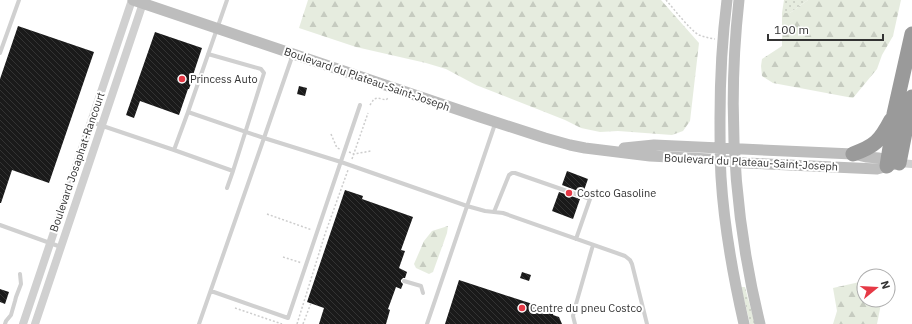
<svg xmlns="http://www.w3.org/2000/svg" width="912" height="324" font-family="'IBM Plex Sans',sans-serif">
<defs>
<pattern id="grass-dots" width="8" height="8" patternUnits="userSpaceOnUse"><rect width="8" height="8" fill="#e6ecdf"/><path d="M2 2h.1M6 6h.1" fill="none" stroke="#c6cbc0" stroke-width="1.8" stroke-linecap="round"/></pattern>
<pattern id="forest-firs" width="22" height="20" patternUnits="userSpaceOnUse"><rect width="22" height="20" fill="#e6ecdf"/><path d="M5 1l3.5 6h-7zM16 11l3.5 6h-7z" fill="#c6cbc0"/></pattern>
<pattern id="building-back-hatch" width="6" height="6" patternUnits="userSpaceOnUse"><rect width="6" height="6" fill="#1a1a1a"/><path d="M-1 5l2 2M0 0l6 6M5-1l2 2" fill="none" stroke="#333"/></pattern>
</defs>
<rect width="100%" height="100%" fill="#fff"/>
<path fill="url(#grass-dots)" d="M784,0H808L790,13H782Z
M741,287H745L755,324H750Z"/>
<path fill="url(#forest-firs)" d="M308,0H661L699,43L690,121L683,131L672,135L618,131L600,132L581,128L565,120L476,85L446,69L426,63L356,47L299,28Z
M808,0H901L893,36L882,55L877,69L853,98L773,83L762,76L761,66L762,59L782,46V13H790Z
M448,226L447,233L433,272L429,274L416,268L414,264L424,241L432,231Z
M864,281V300H879L881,304L877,324H833L837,311L833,288Z"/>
<path fill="url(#building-back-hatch)" d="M18,26L94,52L49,183L12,170L1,203H0V79Z
M155,32L202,48L193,75H194L189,89H188L179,115L140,101L134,118L126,115Z
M299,86L307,88L305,96L297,94Z
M567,171L588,179L583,193L562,185Z
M345,190L363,196L362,199L413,217L401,250L405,251L399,268L407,272L405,278H403L401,280V282L403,284L401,289L396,287L388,309L390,310L386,324H319L324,308L307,302Z
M559,192L580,199L573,219L552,211Z
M522,272L531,275L529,281L520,278Z
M459,280L554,311L553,315L559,317L562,324H445Z
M0,289L9,292L5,304L0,302Z"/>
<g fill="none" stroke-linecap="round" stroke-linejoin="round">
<path stroke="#cdcdcd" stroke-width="1.5" stroke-dasharray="2 2" stroke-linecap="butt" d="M666,0C674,9 690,30 699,35C704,37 709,38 715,39
M370,105L374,99L378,98L386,100L389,97
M331,134L337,148L340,149
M349,152L354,154L371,151
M352,159L368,113
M267,214L312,230
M283,257L302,263
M235,308L282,324
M297,324L325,234L348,170
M303,324L311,303"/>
<path stroke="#d0d0d0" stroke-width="4" d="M227,0L188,112L264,138L341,162L467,206L485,211L503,213L625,256L630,260L632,264L647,324
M0,53L19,0
M188,112L174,150L233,171L264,73L261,69L208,54
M91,122L174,150
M227,188L233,171
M494,212L509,175L512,173H515L590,199L576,239
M0,225L61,247
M404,281L421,286L423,293
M211,291L288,318L360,105
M5,324L6,321L11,315L15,301L16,297L21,284L20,274
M199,324L264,138L293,54
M427,324L495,124
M575,324L573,316L574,311L593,245"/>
<path stroke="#d0d0d0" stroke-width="8" d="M899,163L912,164
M23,324L132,0
M35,324L143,3"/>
<path stroke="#bdbdbd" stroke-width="11" d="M133,0L480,117L545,138L570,145L585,148L650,156L709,159L745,163L877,169L895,164
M727,0C722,39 720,79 720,119C720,138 720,157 721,177C724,226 733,276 744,324
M739,0C727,108 734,218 760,324
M624,148L654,145L853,154L866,157L879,158L895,162"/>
<path stroke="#9a9a9a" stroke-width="15" d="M853,154C875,146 880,141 891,120
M899,163L912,97
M887,166L892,135L894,114L912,34"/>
</g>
<g fill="#e63946" stroke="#fff" stroke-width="1.5">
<circle cx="182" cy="79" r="4"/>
<circle cx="569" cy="193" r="4"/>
<circle cx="522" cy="308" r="4"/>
</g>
<g text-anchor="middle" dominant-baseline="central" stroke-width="4" stroke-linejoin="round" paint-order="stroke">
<g font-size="11" fill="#333" stroke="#fff" text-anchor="start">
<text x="190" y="79">Princess Auto</text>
<text x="577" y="193">Costco Gasoline</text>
<text x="530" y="308">Centre du pneu Costco</text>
</g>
<g font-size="11" fill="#333" stroke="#fff">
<text transform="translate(367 79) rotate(19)">Boulevard du Plateau-Saint-Joseph</text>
<text transform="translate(77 162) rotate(-71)">Boulevard Josaphat-Rancourt</text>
<text transform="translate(751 162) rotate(3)">Boulevard du Plateau-Saint-Joseph</text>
</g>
</g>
<g transform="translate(876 288) rotate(72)"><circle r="19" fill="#ffffff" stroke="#adadad"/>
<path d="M0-3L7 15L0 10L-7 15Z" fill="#e63946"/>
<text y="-6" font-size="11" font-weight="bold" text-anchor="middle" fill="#333333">N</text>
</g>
<path d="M768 34v6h115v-6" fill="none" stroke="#333333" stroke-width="2"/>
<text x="774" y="34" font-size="12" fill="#333333" stroke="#ffffff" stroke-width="3" paint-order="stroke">100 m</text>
</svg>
